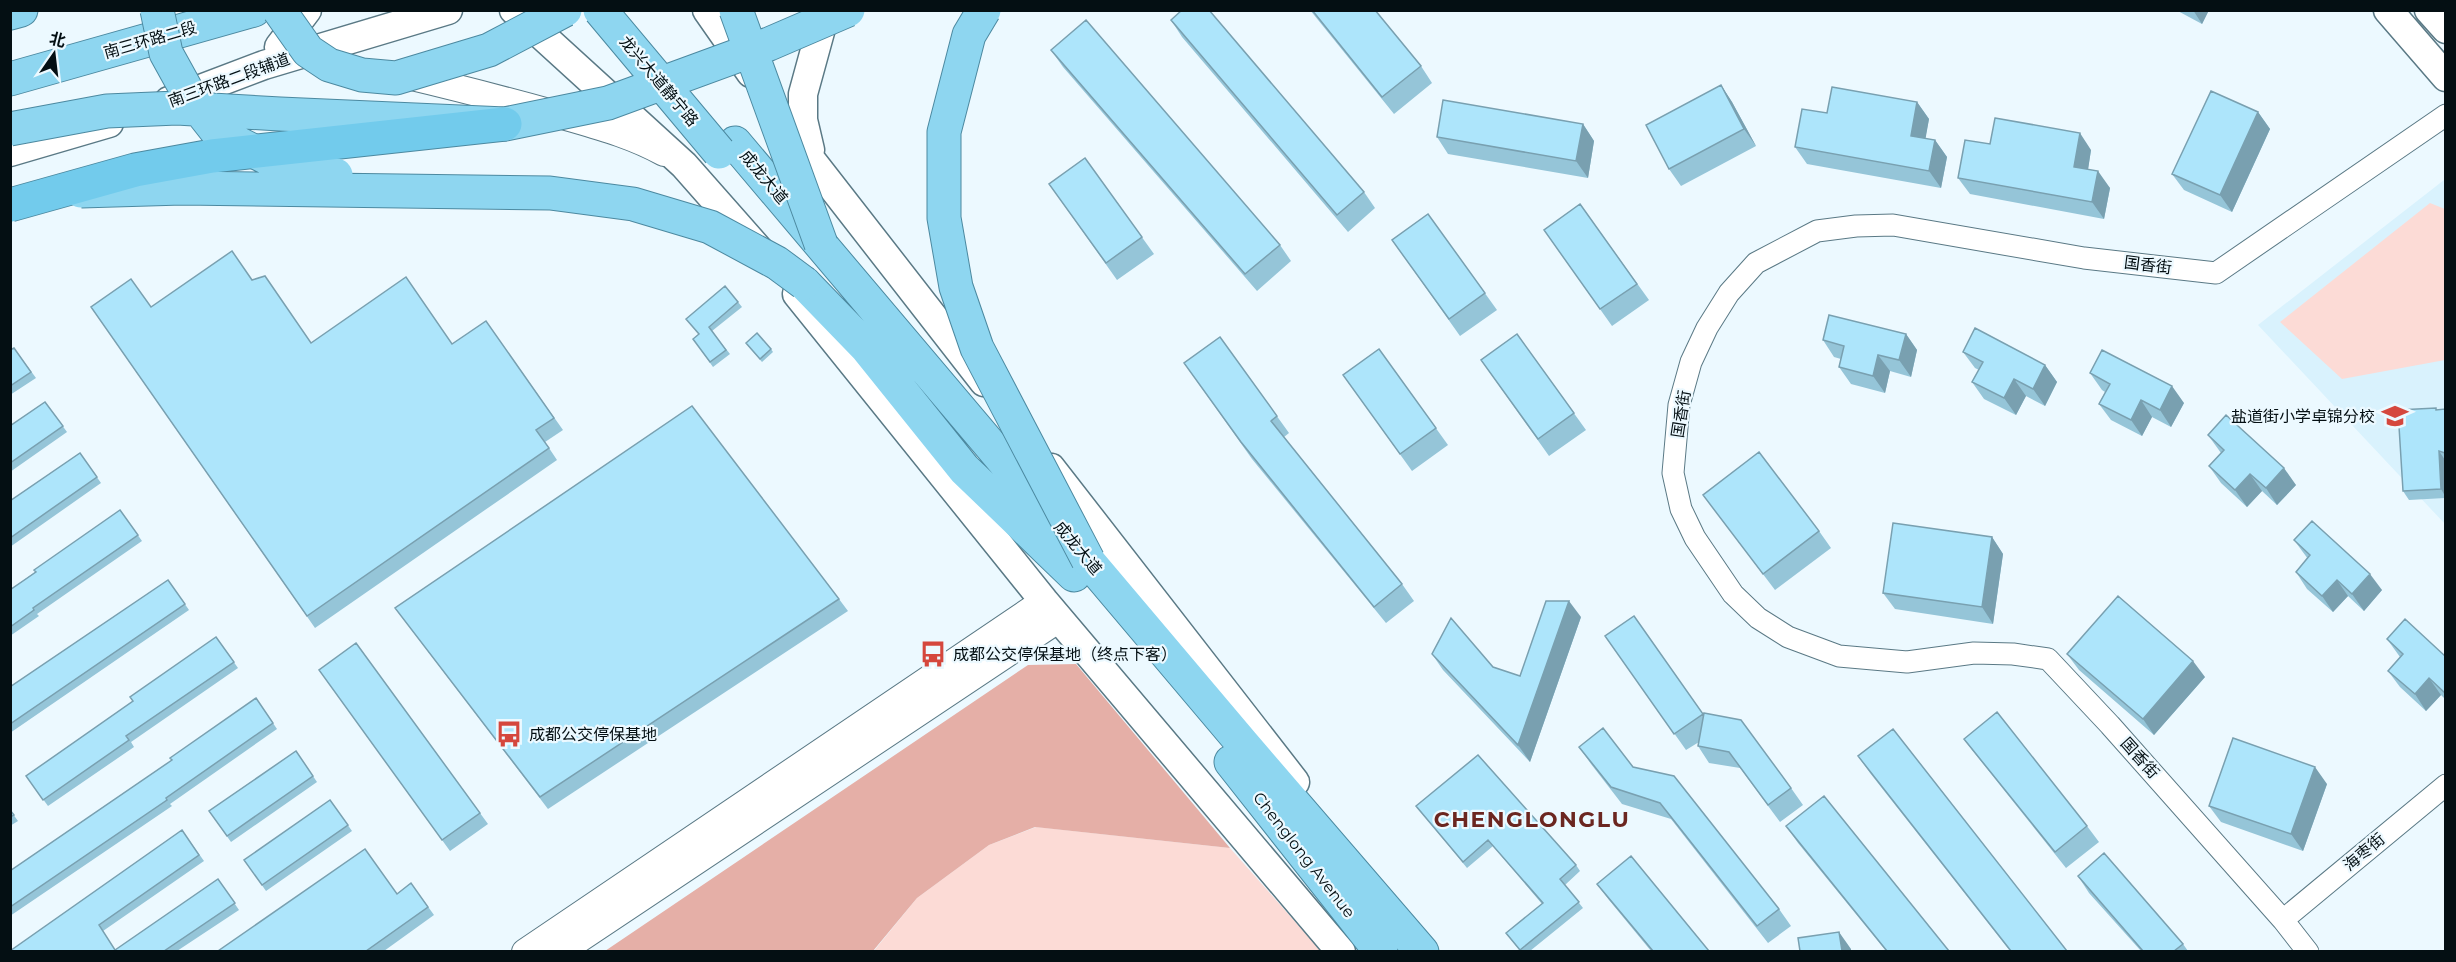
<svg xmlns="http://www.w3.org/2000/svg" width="2456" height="962" font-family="Montserrat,'Noto Sans SC',sans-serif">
<rect width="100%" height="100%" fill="#ecf9ff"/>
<path fill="#d9f2fd" d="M2444,180L2446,181L2445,524L2258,325Z"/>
<path fill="#fcdbd6" d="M2430,203L2445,209V360L2342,379L2280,322Z
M1036,827L1230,848L1321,951L873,952L917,898L989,845Z"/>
<path fill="#e5afa7" d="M1076,664L1230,848L1035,827L989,845L917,898L873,951H605L1028,665Z"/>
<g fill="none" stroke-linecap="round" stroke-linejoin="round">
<g stroke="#5a7985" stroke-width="23">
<path id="minor" d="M2283,920L2446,785
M2308,952L2283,920L2110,725L2048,659L2013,654L1974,653L1907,662L1839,656L1788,637L1758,618L1733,594L1695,538L1681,509L1673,473L1679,405L1691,362L1707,328L1729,293L1756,263L1817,231L1856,226L1893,225L2084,258L2216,273L2446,115"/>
</g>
<g stroke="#5a7985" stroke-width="28">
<path id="tertiary" d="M404,75C455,87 505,100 556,114C593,125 630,134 664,153
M525,952L1044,601
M560,952L1059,619"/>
</g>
<g stroke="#5a7985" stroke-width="31">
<path id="secondary" d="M514,10L684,165L759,250
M707,10L751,73
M2388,10L2446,77
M2429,10L2446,29
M279,47L307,10
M169,101L264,65L448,10
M783,119L812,161L984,382
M810,150L803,120V94L826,10
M10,152L109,123
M797,294L1044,601L1341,952
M1051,468L1295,782"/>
</g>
<g stroke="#4c89a0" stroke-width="35">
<path id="trunk" d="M10,13L21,10
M10,79L254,10
M735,143L1242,743L1422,952
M804,283L866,347L964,469L1074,575
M1231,762L1381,952"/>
</g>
<use href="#minor" stroke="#fff" stroke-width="21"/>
<use href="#tertiary" stroke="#fff" stroke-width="26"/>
<use href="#secondary" stroke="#fff" stroke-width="28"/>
<use href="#trunk" stroke="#8ed6f0" stroke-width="33"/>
<g stroke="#4c89a0" stroke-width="35" stroke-linecap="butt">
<path id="trunk-bridge" d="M157,10L166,53L192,100L218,133L277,163L336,175
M279,10L308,51L329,65L362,75L396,78L489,50L565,10
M600,10L719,152
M736,10L821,244
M984,10L969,35L944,132V218L956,287L977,348L1088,560
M10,129L107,111L177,108L280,114L505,124L608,103L769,44L848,10
M81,191L182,188L550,193L633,204L710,227L777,263L804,283"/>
</g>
<g stroke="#4c89a0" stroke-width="35" stroke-linecap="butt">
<path id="motorway-bridge" d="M10,205L135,170L212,156L505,124"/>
</g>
<use href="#trunk-bridge" stroke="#8ed6f0" stroke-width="33"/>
<use href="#motorway-bridge" stroke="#72cbec" stroke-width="33"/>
</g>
<path fill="#95c5d8" d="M1310,10H1375L1421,66L1432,83L1394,114Z
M2176,10H2209L2202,24Z
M1171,20L1364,192L1375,208L1348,232L1182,37Z
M1051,50L1280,245L1291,261L1257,291L1063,67Z
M1721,85L1732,102L1756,146L1681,186L1669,169Z
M1917,102L1929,119L1925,139L1935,140L1947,157L1941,188L1807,164L1795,147L1827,113Z
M2258,112L2270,129L2232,212L2184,190L2172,174Z
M1583,124L1594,141L1588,178L1448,154L1437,137Z
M1990,144L2091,150L2088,169L2110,188L2104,219L1970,194L1958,178Z
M1085,158L1154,254L1117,280L1049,184Z
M1580,204L1649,300L1612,326L1544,230Z
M1428,214L1497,310L1460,336L1392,240Z
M252,280L311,343L452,344L486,321L563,430L545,442L557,460L315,628L91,307H151Z
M738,302L742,307L712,331L730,354L713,367L693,339Z
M1517,334L1586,430L1549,456L1481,360Z
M1906,334L1917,350L1911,377L1890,371L1885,393L1851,384L1839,367L1841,359L1834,357L1823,340Z
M1220,337L1289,433L1284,437L1402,584L1414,601L1386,623L1252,459L1184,363Z
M748,346L771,349L773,352L762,362Z
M14,348L36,378L10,395V350Z
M1379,349L1448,445L1412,471L1343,375Z
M1963,352L2045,365L2057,382L2045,406L2026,396L2016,415L1984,399L1972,382L1979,370L1975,368Z
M2090,373L2184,403L2171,427L2152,417L2142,436L2111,420L2099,404L2105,392L2102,390Z
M45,402L67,432L10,472V426Z
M2445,409V498L2409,500L2403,491L2437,410Z
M2208,435L2296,485L2277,505L2262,491L2247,507L2221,483L2209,466L2221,453Z
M80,453L101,483L10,547V501Z
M1703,495L1819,531L1831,548L1775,590Z
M120,510L142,541L37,614L39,616L10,636V590Z
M1992,537L2003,554L1993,624L1895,609L1883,593Z
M2294,540L2382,590L2364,611L2348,596L2333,612L2307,589L2296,572L2308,559Z
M168,580L189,610L10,733V687Z
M839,599L848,611L548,809L395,608Z
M1581,617L1530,762L1443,670L1432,654L1493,667L1520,676Z
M1605,636L1703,714L1791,788L1803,805L1780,822L1740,768L1709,763L1698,746L1699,742L1686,750Z
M216,637L238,668L131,742L134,747L48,806L26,776L133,701Z
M2387,639L2445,656V699L2441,695L2426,711L2400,687L2388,671L2400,657Z
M356,643L488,824L450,851L319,670Z
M2067,654L2205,677L2154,735L2079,670Z
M256,698L277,729L170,804L172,806L10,916V871L172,760Z
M1964,739L2087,826L2099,842L2066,868L1976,755Z
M1579,747L1633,767L1779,909L1791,926L1768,943L1671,819L1622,804L1591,764Z
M296,751L317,782L231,842L209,811Z
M1858,756L2067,951H2010L1870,773Z
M2327,784L2303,851L2221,822L2209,806Z
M330,800L352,831L266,891L244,860Z
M1416,806L1576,865L1580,871L1565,885L1583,908L1530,951H1520L1506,933L1542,904L1493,846L1467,868Z
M10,810L18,821L10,826Z
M1786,826L1949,951H1886L1798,843Z
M182,830L204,861L103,931L115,950L218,879L239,910L177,951H10Z
M2078,876L2183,944L2188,951H2141L2089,893Z
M411,883L434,915L384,951H218L397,894Z
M1597,884L1709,951H1651L1609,900Z"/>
<path fill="#79a0b0" d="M2193,10H2209L2202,24Z
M1721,85L1732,102L1756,146L1744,129Z
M1917,102L1929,119L1923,153L1911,136Z
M2258,112L2270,129L2232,212L2220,195Z
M1583,124L1594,141L1588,178L1576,161Z
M2080,133L2091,150L2086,183L2074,167Z
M1935,140L1947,157L1941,188L1929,171Z
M2098,171L2110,188L2104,219L2092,202Z
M1906,334L1917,350L1911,377L1899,360Z
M1878,355L1890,371L1885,393L1873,376Z
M2045,365L2057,382L2045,406L2033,389Z
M2014,379L2026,396L2016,415L2004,398Z
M2172,386L2184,403L2171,427L2160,410Z
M2141,400L2152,417L2142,436L2131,420Z
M2439,451L2445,460V496L2441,489Z
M2284,468L2296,485L2277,505L2266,488Z
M2250,474L2262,491L2247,507L2235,490Z
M1992,537L2003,554L1993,624L1982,607Z
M2370,574L2382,590L2364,611L2352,594Z
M2337,580L2348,596L2333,612L2322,596Z
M1569,601L1581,617L1530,762L1518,745Z
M2193,661L2205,677L2154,735L2143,719Z
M2429,678L2441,695L2426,711L2415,694Z
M2315,767L2327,784L2303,851L2291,834Z
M1839,932L1851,949V951H1842Z"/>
<path fill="#ade5fb" stroke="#79a0b0" stroke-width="1.5" d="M1182,10H1209L1364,192L1337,215L1171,20Z
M1312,10H1375L1421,66L1382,97Z
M1086,20L1280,245L1245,274L1051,50Z
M1721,85L1744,129L1669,169L1646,125Z
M1832,87L1917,102L1911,136L1935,140L1929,171L1795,147L1802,109L1827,113Z
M2211,91L2258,112L2220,195L2172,174Z
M1443,100L1583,124L1576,161L1437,137Z
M1995,118L2080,133L2074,167L2098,171L2092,202L1958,178L1965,140L1990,144Z
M1085,158L1142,237L1106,263L1049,184Z
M1580,204L1637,284L1600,309L1544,230Z
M1428,214L1485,293L1449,319L1392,240Z
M232,251L252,280L265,276L311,343L406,277L452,344L486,321L554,418L536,430L549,448L307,616L91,307L131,279L151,307Z
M725,286L738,302L709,327L726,350L710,362L693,339L699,334L686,319Z
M1829,315L1906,334L1899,360L1878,355L1873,376L1839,367L1844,346L1823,340Z
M1975,328L2045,365L2033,389L2014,379L2004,398L1972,382L1983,362L1963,352Z
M757,333L771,349L760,359L746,343Z
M1517,334L1574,413L1538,439L1481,360Z
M1220,337L1277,416L1271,421L1402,584L1374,607L1241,442L1184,363Z
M14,348L31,372L10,386V350Z
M1379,349L1436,428L1400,454L1343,375Z
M2102,350L2172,386L2160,410L2141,400L2131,420L2099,404L2110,384L2090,373Z
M45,402L63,426L10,463V426Z
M692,406L839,599L540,797L395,608Z
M2436,408V410L2445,409V453L2439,451L2441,489L2403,491L2398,410Z
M2226,415L2284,468L2266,488L2250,474L2235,490L2209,466L2224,450L2208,435Z
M1759,452L1819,531L1763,574L1703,495Z
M80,453L97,477L10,538V501Z
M120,510L138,535L33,608L34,610L10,627V590L36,572L34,570Z
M2312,521L2370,574L2352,594L2337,580L2322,596L2296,572L2310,555L2294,540Z
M1893,523L1992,537L1982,607L1883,593Z
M168,580L185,604L10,724V687Z
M2118,596L2193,661L2143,719L2067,654Z
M1546,601H1569L1518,745L1432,654L1451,618L1493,667L1520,676Z
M1634,616L1703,714L1674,734L1605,636Z
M2405,619L2445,656V693L2429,678L2415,694L2388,671L2403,654L2387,639Z
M216,637L234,662L126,736L129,740L43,800L26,776L133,701L130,697Z
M356,643L480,813L442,840L319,670Z
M256,698L273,723L166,798L167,800L10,907V871L172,760L170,758Z
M1997,712L2087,826L2055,852L1964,739Z
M1704,713L1741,720L1791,788L1768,805L1729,752L1698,746Z
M1603,728L1633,767L1674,776L1779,909L1757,926L1660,803L1611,787L1579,747Z
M1893,729L2067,951H2011L1858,756Z
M2233,738L2315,767L2291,834L2209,806Z
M296,751L313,776L227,836L209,811Z
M1478,755L1576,865L1560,879L1579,902L1520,950L1506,933L1543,903L1488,840L1463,862L1416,806Z
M1824,796L1949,951H1887L1786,826Z
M330,800L348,825L262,885L244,860Z
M10,810L14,815L10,817Z
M182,830L199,855L99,925L115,950L218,879L235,903L164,951H10Z
M365,849L397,894L411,883L428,907L366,951H218Z
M2104,853L2183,944L2174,951H2143L2078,876Z
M1631,856L1709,951H1653L1597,884Z
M1839,932L1842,951H1800L1798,938Z"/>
<defs>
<g id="school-bare" transform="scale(2.07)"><path d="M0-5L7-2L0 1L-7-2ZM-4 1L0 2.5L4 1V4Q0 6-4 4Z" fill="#d5473d" stroke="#ecf9ff" stroke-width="2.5" paint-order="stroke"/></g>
<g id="bus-bare" transform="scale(2.07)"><path d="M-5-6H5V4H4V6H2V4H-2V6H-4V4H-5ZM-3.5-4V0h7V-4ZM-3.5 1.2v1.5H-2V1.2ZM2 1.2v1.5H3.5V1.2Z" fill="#d5473d" stroke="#ecf9ff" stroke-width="2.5" paint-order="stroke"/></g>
</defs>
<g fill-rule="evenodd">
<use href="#school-bare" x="2395" y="416"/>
<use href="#bus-bare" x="933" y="654"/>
<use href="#bus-bare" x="509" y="734"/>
</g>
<g text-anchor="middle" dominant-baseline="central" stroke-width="4.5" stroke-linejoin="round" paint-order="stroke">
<g font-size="16" fill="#040f13" stroke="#ecf9ff">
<text transform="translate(150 40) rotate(-16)">南三环路二段</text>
<text transform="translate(229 80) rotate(-20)">南三环路二段辅道</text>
<text transform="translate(659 81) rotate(50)">龙兴大道静宁路</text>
<text transform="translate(764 177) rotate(50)">成龙大道</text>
<text transform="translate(2148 265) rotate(7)">国香街</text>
<text transform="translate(1681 414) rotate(-81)">国香街</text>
<text transform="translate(1078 548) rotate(50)">成龙大道</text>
<text transform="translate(2140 758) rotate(48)">国香街</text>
<text transform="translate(2364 852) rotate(-40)">海枣街</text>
<text transform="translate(1304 855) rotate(52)">Chenglong Avenue</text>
</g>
<g font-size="16" fill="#040f13" stroke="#ecf9ff" text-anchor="start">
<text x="2375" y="416" text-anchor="end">盐道街小学卓锦分校</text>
<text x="953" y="654">成都公交停保基地（终点下客）</text>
<text x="529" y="734">成都公交停保基地</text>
</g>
<g font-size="22" font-weight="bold" letter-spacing="1.5" fill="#6b2620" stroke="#ecf9ff">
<text x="1532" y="819">CHENGLONGLU</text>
</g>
</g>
<rect width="2456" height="962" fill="none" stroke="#040f13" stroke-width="24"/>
<g transform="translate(54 54) rotate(14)" stroke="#ecf9ff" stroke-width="4.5" paint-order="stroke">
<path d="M0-4.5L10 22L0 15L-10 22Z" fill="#040f13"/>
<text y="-9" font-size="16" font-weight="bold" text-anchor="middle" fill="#040f13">北</text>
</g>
</svg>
